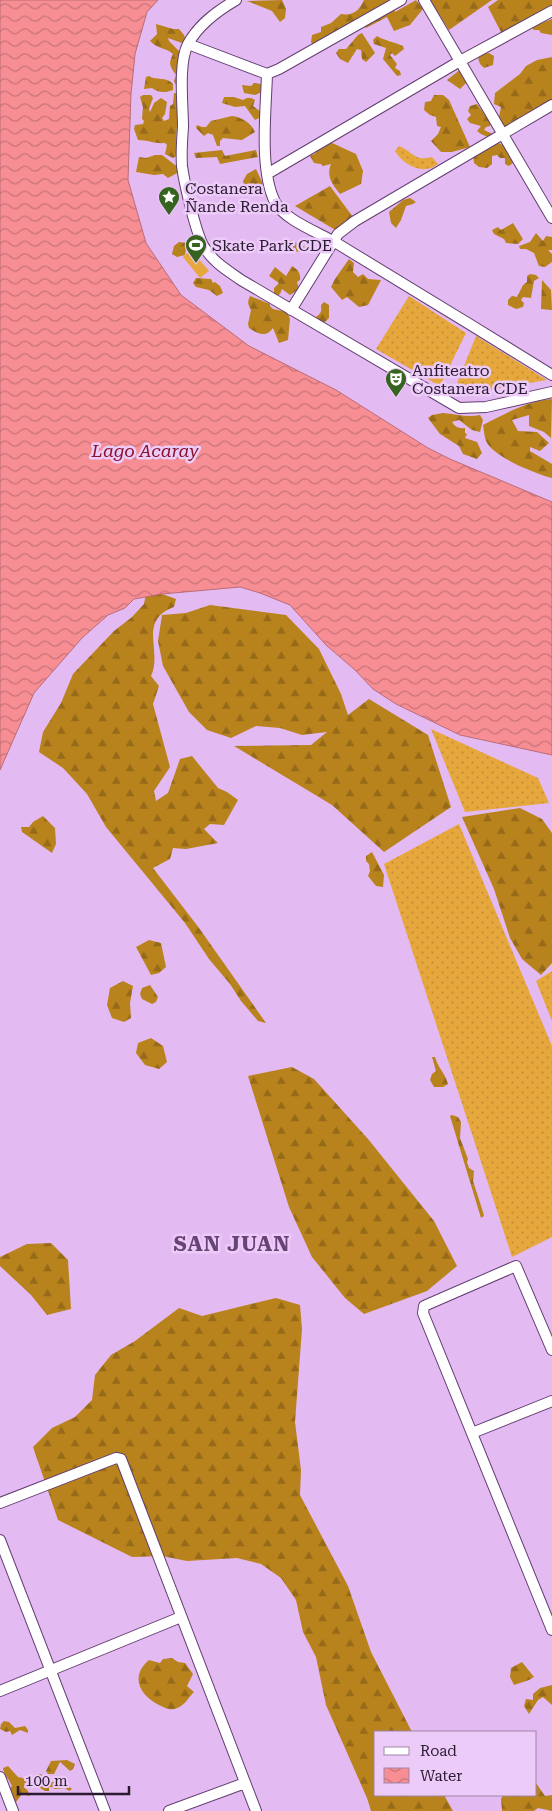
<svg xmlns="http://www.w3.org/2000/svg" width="552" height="1811" font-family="'Roboto Serif',serif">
<defs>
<pattern id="grass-dots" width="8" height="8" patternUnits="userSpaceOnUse" patternTransform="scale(1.25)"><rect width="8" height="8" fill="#e6a73d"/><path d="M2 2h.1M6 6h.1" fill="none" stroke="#c58f36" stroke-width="1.8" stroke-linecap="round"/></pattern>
<pattern id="forest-firs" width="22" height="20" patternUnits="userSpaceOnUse" patternTransform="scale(1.25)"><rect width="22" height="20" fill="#b8821c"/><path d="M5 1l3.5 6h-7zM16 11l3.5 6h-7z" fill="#966a19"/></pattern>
<pattern id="water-waves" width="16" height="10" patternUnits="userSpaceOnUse" patternTransform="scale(1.25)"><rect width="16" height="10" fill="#f78e94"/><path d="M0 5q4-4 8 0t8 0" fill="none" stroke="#c87379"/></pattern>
</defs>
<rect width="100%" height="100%" fill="#e4baf3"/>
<path fill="url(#grass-dots)" d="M399,146C413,151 414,162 432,157L438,164C424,176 403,165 395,151Z
M409,296L466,333L440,386L376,349Z
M476,336L547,380L452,396Z
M431,729L538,778L549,803L465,812Z
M459,824L552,1046V1237L512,1257L384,864Z
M552,971V1021L536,981Z"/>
<path fill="url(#forest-firs)" d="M282,0L286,9L285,18L280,22L272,11L247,1Z
M364,0H391L395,12L416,0L423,9L410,25L394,31L387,17L366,28L364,25L313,45L311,42L312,35L321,32V27L331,23L341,14C353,16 359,11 364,0Z
M430,0H492L449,30Z
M498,0H552V5L502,34L488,7Z
M552,19V35L541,33L539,30H534L531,27Z
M156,24L173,29H179L184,35L186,41L182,43L168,38L169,41L181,53L178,89L174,81L176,75C170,66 168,64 173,54C167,48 157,49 150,41L157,34Z
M362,33L375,53L366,62L362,59L361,50L357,49L348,63L340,59L336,53L339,49H346L358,35Z
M377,36C385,41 395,42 403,46L404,49L395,56L392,53L390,55L397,64L395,68L400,71L401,75L397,76L383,59L386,48L374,44L373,40Z
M489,53L494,56L493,65L484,68L480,64L478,58L483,54Z
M552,57V102L503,130L498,122L501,107L494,104L495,93L520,74L526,66L537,60Z
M461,69L467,82L460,89L447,80Z
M149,76C156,81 166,76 173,84V90C166,93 158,93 152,88L144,89L146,77Z
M254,83L261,84L262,92L255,95L244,93L242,85L251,86Z
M174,93L179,94L176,141L180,150L178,155L173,158L165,154L167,145L165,143C155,144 148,140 138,140L134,129L135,125L143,124L144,121L142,119L143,107L140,97L143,95H151L153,98L149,109L150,112L154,103L161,98L167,102L165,114L162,118L164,121L169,119L170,106L173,104Z
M434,95H443L449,100L470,147L452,152H441L431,141L438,134L441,127L437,126L436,117L430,115L424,110L425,102L431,101Z
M224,97H234L243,100C248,97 250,97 255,100L253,106L261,112V117L255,120L245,106L235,107L222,103Z
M477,104L491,123L490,126L486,127L484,130L495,135L492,139L481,134L477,131L481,126L470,123L467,119L471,115L468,111L470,106Z
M232,116C242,117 251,123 255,132L242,140L223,138L220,141V146H217L213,135L208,133L204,136L196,128L197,125L202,127H206L211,121Z
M330,142L356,154L363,171L361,184L340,194C332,184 326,176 331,164L323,166L321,164L314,163L310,156L316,153V151Z
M496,142C507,146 511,151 513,163L509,166L505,164V158H500L497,155L492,156V164L487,168L479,167L474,163L473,153Z
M222,150L225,156L256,150L258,157L220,164L217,157L196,158L194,153Z
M155,155H162L179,168V172L168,178L163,174L154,175L136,172L139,157L146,158Z
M256,169L263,184L249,191L244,187L243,181L247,174Z
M330,186L353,217L337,231L295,206Z
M410,198L416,202L413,204L406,206L401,220L396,228L391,223L389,212L403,200Z
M513,223L523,239L518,244L506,243L504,239L494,234L492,230L498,227L501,230Z
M536,233L543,241L546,236L552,237V250H548L552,254V262L545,267L539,266L534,253L526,249H520L519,246L530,242Z
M189,239L194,240L201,246L195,254L186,249L185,255L177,257L172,254L174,246L179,242L186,243Z
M291,240L305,247L304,253L286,249L284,244L286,241Z
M349,259L354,263L353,272L358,277L363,274L368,279L381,280L368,305L359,307L347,297L342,300L331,287L335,279Z
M292,266C298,270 301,273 300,280L297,282L299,289L290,295L282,289L280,294L277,296L274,294V288L279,283L269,276L275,267L286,276Z
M530,274L536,275L539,278L534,281L531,298L523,297L521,300L524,303L523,307L516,309L508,305V300L512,296L517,297L523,285L527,282V276Z
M196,278L211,279L213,283L215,282L220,286L223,293L217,296L209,290L196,287L193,283Z
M542,280L551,290L552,310L541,309Z
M250,296L270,304V306L273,309L287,312L290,319L288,340L279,343L273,328C266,338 258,334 249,328L248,324L251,310C248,304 247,303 250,296Z
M324,302L329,305V318L325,322L317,324L314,318C320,314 322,313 321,305Z
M552,399L551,438L544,432L529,426V415L512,420L518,431L537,432L549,443L540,451L530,447V451L552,464V478C536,474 493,457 486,441C484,436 484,430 483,425C502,415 530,400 552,399Z
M443,413C455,414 468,418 480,415L483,420L480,432L472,430L459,420L452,422C455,427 459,429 465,428V433L467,434L465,438L477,442L482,453L477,459L463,454L459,446L440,434L428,418L432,415Z
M157,592L176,599L174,607C137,621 163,651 151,676L159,686L153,704L170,767L154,791L156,801L168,793L180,759L192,756L218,788L227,792L238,800L224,825L210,824L204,829L218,843L186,849L173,848L170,859L153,868L199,928L266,1023L258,1021L241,1001L230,984L209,959L185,923L106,827L87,794L63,768L39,752L43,732L61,703L73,674L114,631L132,617L144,604L146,594Z
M210,605L286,615L319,649L341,694L348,715L369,699L428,735L451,807L384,852L332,805L234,746L311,745L327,732L302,735L280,728L256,726L231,738L207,730L189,712L163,666L158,641L162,615L186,613Z
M520,808L542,819L552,833V963L541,975L522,959L510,938L494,889L462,817Z
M43,816L55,828L56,844L52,853L22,832L21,827H29L33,822Z
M372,852L384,875L383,887L376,886L368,876L370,871L369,864L366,861V856Z
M149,940L161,943L166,967L159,973L151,975L136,947Z
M123,981L133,986L130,1003L131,1018L124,1022L112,1018L107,1005L110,988Z
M150,985L158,997L156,1002L152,1004L142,999L140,994L142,988Z
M151,1038L163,1046L167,1062L159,1069L145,1065L136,1053L138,1043Z
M432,1057H435C438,1068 445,1073 448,1084L443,1087H434L430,1080L432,1074L436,1071Z
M292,1067L314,1079L368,1139L434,1221L457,1266L427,1291L364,1314L345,1298L312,1257L289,1207L248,1076Z
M452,1115L458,1117L461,1122L460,1138L468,1159L467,1162L469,1168L474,1171L473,1181L483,1212L484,1216L481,1218L450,1116Z
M51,1243L68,1260L71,1309L47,1315L31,1295L0,1266V1257L27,1244Z
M276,1298L300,1305L302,1329L295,1422L301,1470L300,1495L348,1586L371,1652L412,1732H376V1795H444L453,1811H371L367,1798L326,1705L316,1657L303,1632L296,1600L281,1578L261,1564L237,1558L187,1561L162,1556L132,1557L58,1520L33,1447L52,1428L75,1417L92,1400L95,1375L111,1355L135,1341L179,1308L202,1316Z
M172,1658L178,1662L185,1663L193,1674L187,1686L194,1692C189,1697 184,1706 177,1708C171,1711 165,1708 159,1705C139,1695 130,1676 149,1660L160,1663L163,1659Z
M522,1662L534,1677L529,1680L514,1685L510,1677L511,1668Z
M552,1685V1705L543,1697L538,1700L529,1714L524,1706L526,1699L533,1700V1694L540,1688Z
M4,1721L9,1722L15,1728L25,1726L28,1730V1733L20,1730L12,1735L10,1731L6,1732L0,1729L1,1724Z
M67,1760L75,1764L73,1769L70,1771L60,1762L54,1774H48L46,1771L51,1761Z
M8,1766L18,1777L23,1778L26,1782L24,1787L28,1791L30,1796L22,1794L16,1802L11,1799L9,1789L12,1786C9,1779 4,1775 3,1768Z
M37,1774H41L47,1782H55L57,1779H61L72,1789L69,1791L65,1788L55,1789L51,1787H49V1791H45L37,1786L40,1782L35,1776Z
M536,1783L545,1796L552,1795V1811L538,1808L534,1811H502L501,1799L503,1795H536Z"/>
<path fill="#e6a73d" d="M191,250L209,271L200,278L183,257Z"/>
<path fill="url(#water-waves)" stroke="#ba6c76" d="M0,0H158L147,12L135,54L131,94L128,180L146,243L181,295L249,346L336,390L428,448L450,459L552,502V755L460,735L396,704L373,689L355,670L326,645L290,605L260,593L240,587L162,594L134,599L125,608L108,615L82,638L34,693L0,770Z"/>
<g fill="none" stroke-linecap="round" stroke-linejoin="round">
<g stroke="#623e6f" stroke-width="12">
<path id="minor" d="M236,0C217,11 199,24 188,44C178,63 183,105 183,127C182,140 181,153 182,166C184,182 196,234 204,247C213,262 227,270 241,280L459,408L486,407L552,392
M424,0L552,218
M188,44L267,74L279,69L401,0
M267,74C266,110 259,170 275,202C284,220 320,233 338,244C409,287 481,331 552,375
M267,174L460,61L552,11
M291,310L338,234L355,221L552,105
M552,1350L516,1266L424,1306L423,1313L552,1630
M472,1433L552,1401
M0,1503L116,1458L121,1459L256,1811
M0,1540L105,1811
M0,1691L181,1617
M0,1777L13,1811
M169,1811L245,1783"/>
</g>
<use href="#minor" stroke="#fff" stroke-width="10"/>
</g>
<defs>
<g id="sight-pin" transform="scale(1.125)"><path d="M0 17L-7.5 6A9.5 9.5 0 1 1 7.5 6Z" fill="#376321" stroke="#edcbf9"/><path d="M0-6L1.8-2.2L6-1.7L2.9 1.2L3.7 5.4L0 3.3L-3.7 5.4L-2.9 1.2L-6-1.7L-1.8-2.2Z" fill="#fff"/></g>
<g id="stadium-pin" transform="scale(1.125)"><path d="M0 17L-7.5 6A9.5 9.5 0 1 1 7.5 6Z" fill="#376321" stroke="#edcbf9"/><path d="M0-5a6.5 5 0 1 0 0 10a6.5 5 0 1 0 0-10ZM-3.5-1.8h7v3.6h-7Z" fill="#fff"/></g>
<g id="theatre-pin" transform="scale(1.125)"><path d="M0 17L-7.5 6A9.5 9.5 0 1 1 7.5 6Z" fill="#376321" stroke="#edcbf9"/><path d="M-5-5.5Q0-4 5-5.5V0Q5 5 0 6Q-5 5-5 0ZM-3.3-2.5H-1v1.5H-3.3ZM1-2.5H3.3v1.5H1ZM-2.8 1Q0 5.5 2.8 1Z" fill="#fff"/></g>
</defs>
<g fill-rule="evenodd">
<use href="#sight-pin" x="169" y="197"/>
<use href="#stadium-pin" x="196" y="245"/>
<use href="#theatre-pin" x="396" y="379"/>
</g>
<g text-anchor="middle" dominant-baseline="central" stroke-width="5" stroke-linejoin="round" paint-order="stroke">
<g font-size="16" fill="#2a1b30" stroke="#edcbf9" text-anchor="start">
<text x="185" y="188">Costanera<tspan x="185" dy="18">Ñande Renda</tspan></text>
<text x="212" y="245">Skate Park CDE</text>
<text x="412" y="370">Anfiteatro<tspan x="412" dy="18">Costanera CDE</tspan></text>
</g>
<g font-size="18" font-style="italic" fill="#89132c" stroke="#edcbf9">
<text x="145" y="450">Lago Acaray</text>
</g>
<g font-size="21" font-weight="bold" letter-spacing="1" fill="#684375" stroke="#edcbf9">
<text x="232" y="1244">SAN JUAN</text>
</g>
</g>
<rect x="374" y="1731" width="162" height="65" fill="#edcbf9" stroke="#9f85a9"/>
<rect x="384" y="1747" width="25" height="8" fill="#ffffff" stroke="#9f85a9"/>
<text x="420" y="1756" font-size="15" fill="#2a1b30">Road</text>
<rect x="384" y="1768" width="25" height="15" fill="url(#water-waves)" stroke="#9f85a9"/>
<text x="420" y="1781" font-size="15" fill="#2a1b30">Water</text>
<path d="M18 1786v8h111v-8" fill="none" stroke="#2a1b30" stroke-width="2.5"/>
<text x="25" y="1786" font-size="15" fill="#2a1b30" stroke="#edcbf9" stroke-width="4" paint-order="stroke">100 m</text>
</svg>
